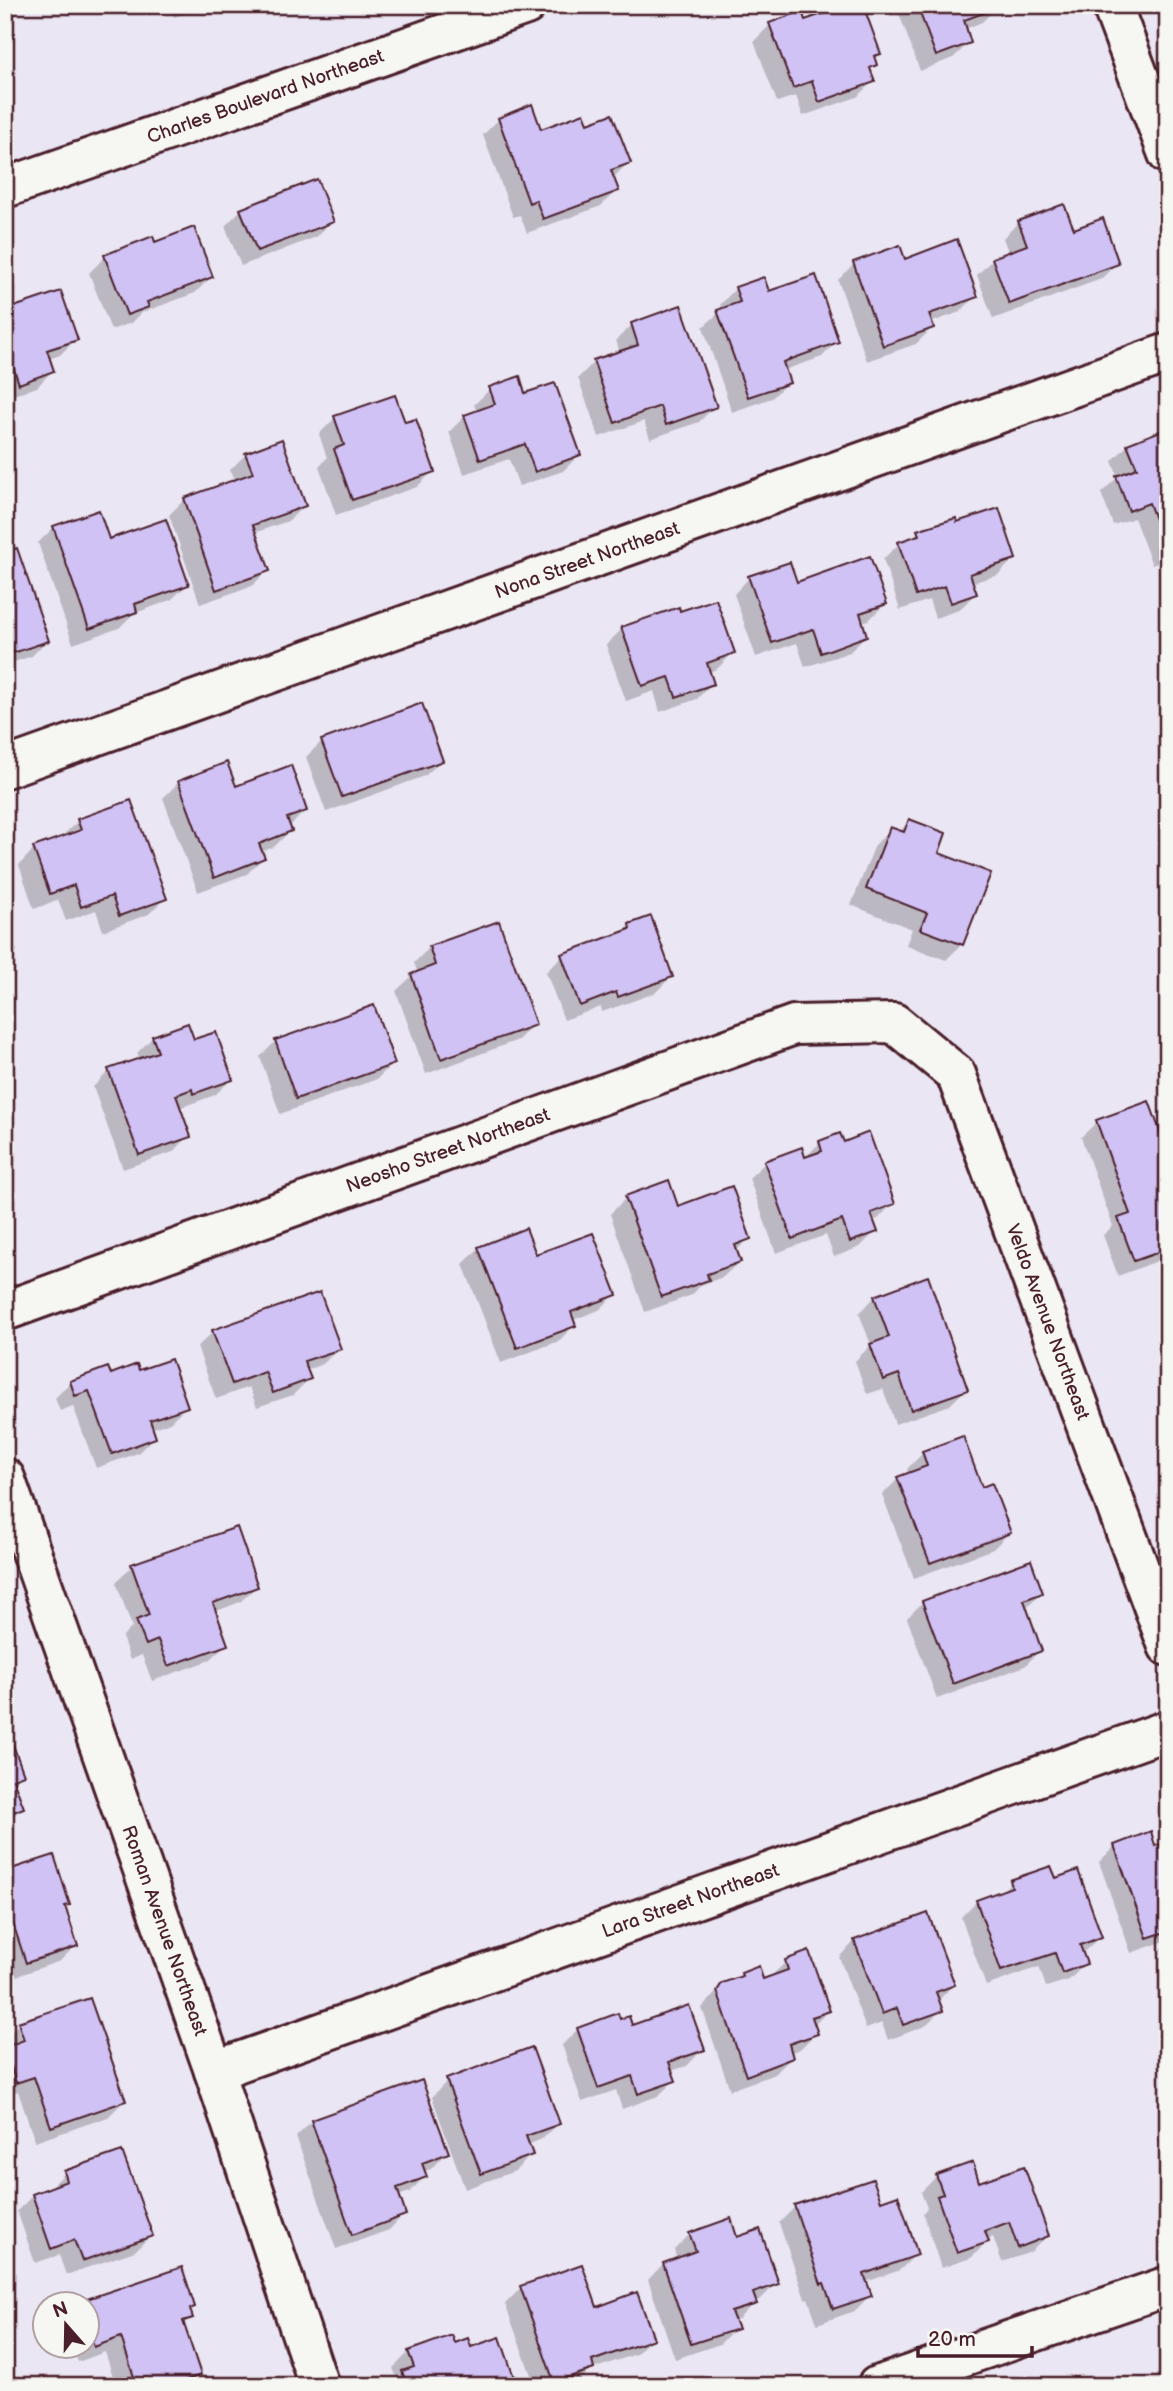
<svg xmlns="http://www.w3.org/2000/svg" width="1173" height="2391" font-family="'Balsamiq Sans',sans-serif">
<rect width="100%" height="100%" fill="#ebe6f3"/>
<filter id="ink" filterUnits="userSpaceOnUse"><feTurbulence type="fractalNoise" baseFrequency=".0143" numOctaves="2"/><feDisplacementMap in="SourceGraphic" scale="14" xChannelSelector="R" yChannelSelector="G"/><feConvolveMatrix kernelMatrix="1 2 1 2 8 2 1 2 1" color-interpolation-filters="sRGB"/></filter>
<g filter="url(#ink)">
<path fill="#0003" fill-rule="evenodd" d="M169,5H208L174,17Z
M823,5H861L879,53L873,59L875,65L869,70L873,81L857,97L803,116L796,96L777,102L754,41L770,25L804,23Z
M896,5H998V6L982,22L965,29L969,43L953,58L920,71Z
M499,119L540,132L587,125L628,163L613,178L617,190L601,206L527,233L520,215L513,217L483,135Z
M241,210L332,221L316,237L241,266L225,226Z
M1019,222L1117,263L1101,279L993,319L977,275L993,259L1009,254L1003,238Z
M154,244L211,277L195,293L141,313L131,323L111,330L89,273L105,257Z
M903,261L976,296L960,312L930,323L932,328L916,344L867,361L838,280L854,264Z
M763,279L768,293L837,341L822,357L784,370L788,382L772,398L732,412L703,327L722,310L720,305L735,289Z
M5,312L76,339L60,355L49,359L52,371L37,387L5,398Z
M632,325L715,406L699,422L650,439L644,421L599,437L578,378L594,362L620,353L616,340Z
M490,389L524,395L579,455L563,471L519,486L509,459L464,474L449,432L465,416L477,412L474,405Z
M335,418L404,424L433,471L417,487L336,515L319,466L327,458L319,434Z
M1168,430V559L1152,565L1134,518L1113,525L1101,493L1118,477L1112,461L1128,445Z
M246,454L304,506L288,521L254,533L268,570L252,586L200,604L169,515L185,499L235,481L230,470Z
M955,524L1014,559L998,575L971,583L975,594L959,610L935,618L929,600L900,610L883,559L899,544L911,539L918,532Z
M54,527L108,541L187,585L171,600L133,614L119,628L73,644L38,543Z
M5,554L47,640L32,656L5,665Z
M749,578L796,584L885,604L869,620L861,622L865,636L850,652L805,667L797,643L756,657L734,594Z
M1168,610V637L1161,617Z
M622,629L733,653L717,669L709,672L712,683L697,699L660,712L654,691L626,701L606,645Z
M322,741L441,761L425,776L326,812L306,757Z
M179,782L235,788L305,811L289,827L290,831L274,847L260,852L263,858L247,874L198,892L163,798Z
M78,821L165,898L149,914L103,931L96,910L66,921L58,900L34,909L19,865L34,849L63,839L62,836Z
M910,821L936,854L962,944L946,960L906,945L912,929L851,905L875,845L891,829L899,832Z
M630,925L671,977L655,993L602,1012L601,1007L564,1020L546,972L562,956L621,934Z
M430,947L534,1024L518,1040L426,1074L396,991L412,976L418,973L414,963Z
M153,1037L193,1041L231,1080L215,1095L179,1108L189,1136L173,1152L123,1169L93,1087L109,1071L140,1060L137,1053Z
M276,1041L393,1063L377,1079L280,1114L260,1057Z
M1097,1122L1168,1158V1257L1118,1276L1103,1235L1113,1226L1081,1137Z
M820,1143L843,1144L893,1203L878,1219L872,1221L876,1231L860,1247L834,1257L826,1235L776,1253L749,1178L765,1163L804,1158Z
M667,1182L677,1208L749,1238L735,1252L739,1262L723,1277L701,1285L692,1295L645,1312L610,1214L626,1198Z
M479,1248L535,1256L615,1295L599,1310L573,1320L574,1325L559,1341L501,1363L463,1264Z
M875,1297L966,1389L950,1405L895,1424L883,1389L867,1394L855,1361L871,1345L859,1313Z
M213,1332L339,1348L323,1364L306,1370L309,1379L293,1395L257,1407L249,1387L216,1399L197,1347Z
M138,1372L186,1406L170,1422L151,1429L154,1437L138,1453L96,1468L73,1406L60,1411L55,1398L71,1382Z
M923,1453L981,1489L1009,1533L993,1549L914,1578L882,1495L898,1479L909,1475L907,1469Z
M132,1566L256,1587L240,1602L214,1612L226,1644L210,1660L152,1681L142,1655L130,1660L122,1637L132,1627L116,1582Z
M1041,1593L1025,1609L1040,1650L1025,1666L937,1699L907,1618L923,1602Z
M5,1746L22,1775L13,1783L22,1808L5,1824Z
M1168,1845V1940L1131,1953L1099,1862L1115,1846L1154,1848Z
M5,1873L68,1904L64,1909L76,1945L60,1961L11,1978L5,1961Z
M1054,1880L1100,1937L1081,1954L1085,1964L1069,1980L1046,1987L1039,1967L986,1986L961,1917L977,1901L999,1894L1011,1882Z
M855,1941L953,1985L938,2001L941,2010L925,2026L888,2040L882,2023L866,2029L839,1957Z
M786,1962L828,2011L813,2026L816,2033L800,2049L790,2053L791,2058L775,2074L730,2090L702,2008L723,1985L736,1980L742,1974L762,1982L770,1977Z
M19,2024L124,2101L108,2117L35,2142L18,2091L5,2096V2038ZM19,2031H23L28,2048L25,2049Z
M631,2028L702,2050L687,2066L670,2071L674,2081L658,2096L622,2109L616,2090L582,2102L562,2045L578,2029Z
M447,2081L558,2123L542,2139L527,2145L531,2155L515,2171L465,2189L432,2097Z
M312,2121L447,2153L431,2169L424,2171L425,2176L410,2192L398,2196L404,2214L389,2230L336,2249L296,2137Z
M65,2173L151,2235L135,2251L66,2275L59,2255L35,2263L17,2211L33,2195L49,2189Z
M937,2176L978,2184L1047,2236L1031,2252L1002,2262L993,2237L986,2240L987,2242L971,2258L941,2268L923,2213L927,2208L921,2192Z
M880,2204L916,2254L900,2270L866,2282L870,2295L855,2311L817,2324L808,2298L805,2299L779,2223L795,2207Z
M690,2234L736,2239L777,2283L761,2299L754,2302L739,2319L733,2321L735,2328L720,2344L675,2359L648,2280L663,2264L677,2260L674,2250Z
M181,2270L193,2307L188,2312L191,2317L183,2325L199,2375L188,2386H116L105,2352L78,2362L72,2346H88V2304L79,2303Z
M521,2288L595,2309L652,2338L636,2354L590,2370L576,2384L535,2386L505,2304Z
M454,2345L470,2349L516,2386H390L397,2378L393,2368L409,2352Z"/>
<path fill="#d0c2f4" stroke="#4a1f2b" stroke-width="2" d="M823,5H863L881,54L874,56L877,65L870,68L875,82L819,102L812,81L793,88L769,23L802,11L805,20L825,13Z
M917,5H999L1000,7L964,20L971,43L936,56Z
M532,104L541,129L584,113L588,123L612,114L631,163L611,170L619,191L543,219L536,200L529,203L498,118Z
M317,179L334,222L257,251L240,209Z
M1064,204L1074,229L1103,218L1119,264L1009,304L992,258L1027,245L1018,221Z
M194,227L213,277L147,302L149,307L127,315L104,255L153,236L155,242Z
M957,239L978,297L929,314L934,328L883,346L853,262L900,245L905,259Z
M816,275L839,342L783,362L790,383L748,397L717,310L740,302L735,287L764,277L769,291Z
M61,291L78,340L47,350L54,371L19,384L12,363L5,365V310Z
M681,305L717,407L666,425L660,406L615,423L593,360L638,345L631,323Z
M520,376L525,393L555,383L581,455L535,472L525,444L480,460L464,415L495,404L489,387Z
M395,395L405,422L416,419L435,472L352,500L334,449L344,445L334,416Z
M1168,428V551H1167L1149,503L1129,511L1116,476L1137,468L1127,444Z
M282,439L306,506L253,525L270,571L216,590L184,498L253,473L245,453Z
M999,508L1016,559L970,574L977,594L951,603L945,586L916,596L898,542L919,535L917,530L956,518L957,522Z
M99,510L109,539L166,519L189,585L135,604L137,612L89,629L53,526Z
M17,548L49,641L13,653L5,632V552Z
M870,556L887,604L860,613L867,636L821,653L813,629L772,643L748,576L790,562L797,582Z
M716,599L735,653L707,663L714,684L676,697L669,677L642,686L621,627L679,607L680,611Z
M422,703L443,761L342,797L321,740Z
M227,762L236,786L291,765L307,811L287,818L292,831L259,844L265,858L214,878L178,781Z
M131,800L167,899L119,916L112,896L81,907L74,885L50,894L33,847L81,830L77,819Z
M909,819L946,833L939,853L991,873L963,945L920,929L927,913L866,889L890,827L904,832Z
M651,916L673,977L618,997L616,992L580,1006L561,954L630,929L629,924Z
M5,921L15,951L5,955Z
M499,921L536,1025L441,1059L411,974L435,965L429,946Z
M374,1005L395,1064L296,1099L275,1040Z
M188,1023L194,1039L216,1032L233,1080L193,1094L192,1089L176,1095L191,1137L139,1155L108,1069L158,1052L152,1036Z
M1149,1101L1168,1153V1249L1134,1261L1118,1218L1130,1214L1096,1120Z
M869,1132L895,1204L871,1213L878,1232L850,1242L842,1220L792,1239L764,1161L802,1147L805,1157L822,1151L819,1141L840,1133L844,1142Z
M669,1180L678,1206L732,1186L751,1239L735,1245L741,1262L707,1274L709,1280L661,1297L625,1196Z
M526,1228L536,1254L593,1233L617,1295L571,1312L576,1326L517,1348L478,1247Z
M928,1276L968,1390L911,1410L899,1374L883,1380L870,1344L889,1337L874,1296Z
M320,1292L341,1349L304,1361L311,1379L273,1393L265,1372L232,1384L212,1330Z
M171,1359L188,1407L150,1420L156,1438L112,1454L89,1391L75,1396L70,1381L108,1367L111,1374L137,1364L139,1370Z
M963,1436L982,1487L992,1483L1011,1533L930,1563L897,1477L927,1466L922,1451Z
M237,1527L258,1587L213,1603L228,1645L168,1666L158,1640L146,1645L136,1620L149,1615L131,1564Z
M1031,1560L1043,1593L1024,1600L1042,1651L953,1684L922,1601Z
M5,1742L6,1744L12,1742L24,1775L13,1779L24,1808L5,1815Z
M1151,1831L1155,1846L1168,1842V1931L1147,1938L1114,1845Z
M54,1855L70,1905L65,1906L78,1946L26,1963L5,1899V1871Z
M1051,1866L1056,1878L1078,1870L1102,1937L1080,1945L1087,1964L1062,1973L1055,1953L1001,1971L976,1900L1012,1887L1010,1880Z
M928,1913L955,1985L936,1992L943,2011L903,2025L897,2008L882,2014L854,1940Z
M809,1951L830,2011L812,2017L818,2034L789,2044L793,2058L746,2076L717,1991L722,1983L742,1976L741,1973L759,1966L763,1979L788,1970L785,1960Z
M90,1998L126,2101L51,2127L34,2077L16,2083L5,2047L24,2040L18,2022Z
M689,2005L705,2050L669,2062L676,2081L638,2094L632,2076L598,2088L577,2028L618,2013L620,2019L629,2016L632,2025Z
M532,2047L560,2124L526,2136L533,2155L481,2174L446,2079Z
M422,2080L449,2153L422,2163L427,2177L397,2188L406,2215L352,2235L311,2120Z
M122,2151L153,2236L82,2261L74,2240L51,2249L32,2194L67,2181L64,2171Z
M973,2162L979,2182L1024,2166L1049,2236L1018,2248L1009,2222L985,2231L989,2242L957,2253L937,2196L943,2194L936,2175Z
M873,2179L881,2201L898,2195L918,2255L864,2274L872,2296L833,2309L824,2283L821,2284L794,2205Z
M731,2218L737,2237L760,2229L779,2284L753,2293L757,2304L731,2312L738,2329L691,2344L663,2263L696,2251L689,2233Z
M582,2264L597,2307L637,2292L654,2339L592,2361L594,2369L554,2382L520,2286Z
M182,2267L195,2307L190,2309L193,2318L183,2321L201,2375L169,2386H137L121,2337L94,2347L88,2329V2304L78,2302Z
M452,2335L455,2343L468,2338L471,2347L500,2337L517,2386H407L402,2371L414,2367L408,2351Z"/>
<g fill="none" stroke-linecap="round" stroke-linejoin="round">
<g stroke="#4a1f2b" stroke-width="44">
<g id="minor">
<path d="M1112,5L1168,154"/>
<path id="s1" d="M5,188L526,5"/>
<path id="s2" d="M5,768L1168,353"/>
<path id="s3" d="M5,1311L794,1025L894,1023L956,1074L1168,1646"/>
<path id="s4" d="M5,1478L214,2071L319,2386"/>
<path id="s5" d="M214,2071L1168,1730"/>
<path d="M877,2386L1168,2286"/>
</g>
</g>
<use href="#minor" stroke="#f6f6f2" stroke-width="38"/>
</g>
</g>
<g text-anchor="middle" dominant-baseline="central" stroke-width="6" stroke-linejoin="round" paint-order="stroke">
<g font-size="19" fill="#4a1f2b" stroke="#f6f6f2">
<text stroke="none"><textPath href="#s1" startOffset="276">Charles Boulevard Northeast</textPath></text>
<text stroke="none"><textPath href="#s2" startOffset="618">Nona Street Northeast</textPath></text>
<text stroke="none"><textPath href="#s3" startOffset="471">Neosho Street Northeast</textPath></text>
<text stroke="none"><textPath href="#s3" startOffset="1284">Veldo Avenue Northeast</textPath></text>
<text stroke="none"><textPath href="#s5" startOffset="506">Lara Street Northeast</textPath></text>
<text stroke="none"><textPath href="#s4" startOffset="480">Roman Avenue Northeast</textPath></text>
</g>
</g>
<rect width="1173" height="2391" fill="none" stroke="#f6f6f2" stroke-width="28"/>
<rect x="14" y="14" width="1145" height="2363" fill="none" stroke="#4a1f2b" stroke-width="2.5" filter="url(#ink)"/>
<g transform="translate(66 2325) rotate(340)"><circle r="33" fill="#f6f6f2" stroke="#b1a0a2" stroke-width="2"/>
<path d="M0-5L12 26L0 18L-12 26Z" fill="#4a1f2b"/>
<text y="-10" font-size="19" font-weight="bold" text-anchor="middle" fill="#4a1f2b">N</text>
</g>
<path d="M918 2346v10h114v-10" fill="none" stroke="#4a1f2b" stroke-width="3.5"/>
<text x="928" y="2346" font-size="21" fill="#4a1f2b" stroke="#f6f6f2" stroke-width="5" paint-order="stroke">20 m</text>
</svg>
